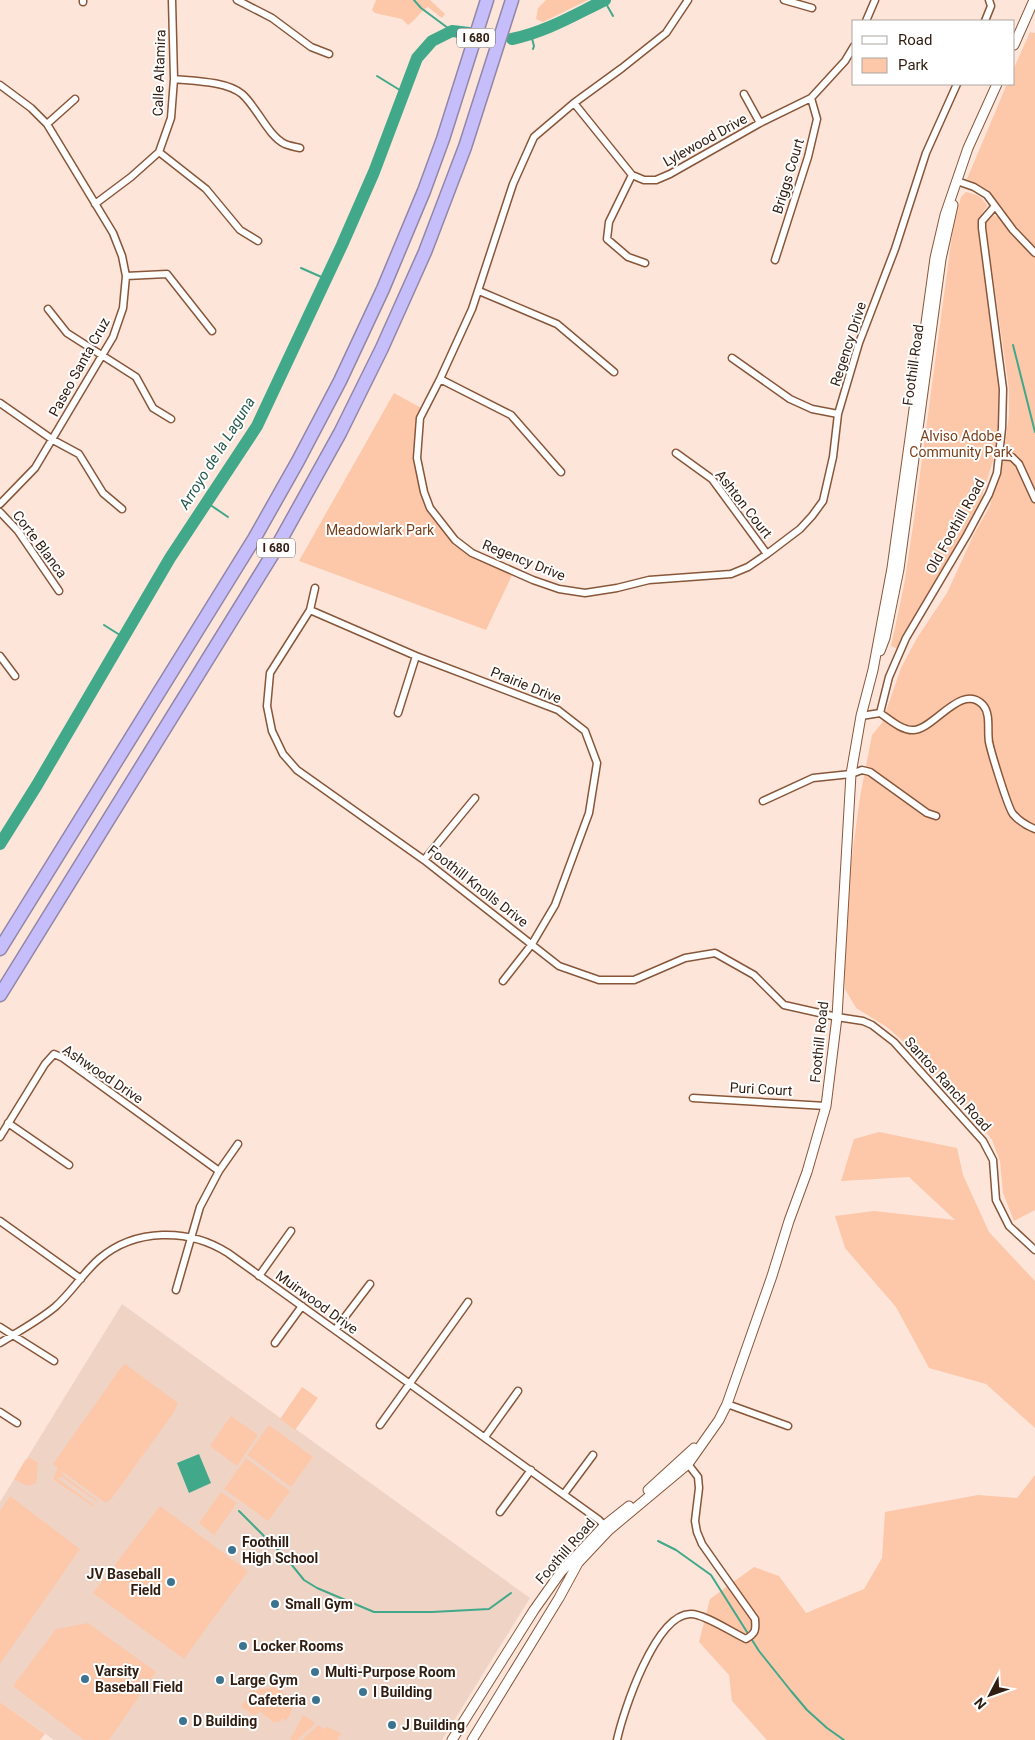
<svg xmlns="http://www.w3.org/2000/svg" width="1035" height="1740" font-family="Roboto,sans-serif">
<rect width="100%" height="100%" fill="#fde5d9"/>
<path fill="#efd4c6" d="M122,1304L530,1598L442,1740H54L0,1702V1502Z"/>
<path fill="#fdc7aa" d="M376,0H430L445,14L442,18L428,7C420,11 416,20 408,25L402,19L375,13L372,10Z
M546,0H588L543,22L536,19L538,8Z
M1030,32L1035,33V1210L1014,1221L1003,1193L1000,1161L992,1140L981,1126L905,1043L887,1027L856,1008L845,989L844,969L847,893L860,797L872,735L882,723L901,668L917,638L947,593L974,534L990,506L1005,445L1009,415V389L986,227V222L992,214L997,217L1005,211L987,189L967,179L1007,84H1014V68Z
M966,192C976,194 982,196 987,206L982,213L979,226L999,389L1000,408L996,451L979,506L898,649L891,646L904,586L914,519L953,228L961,197Z
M394,393L423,409L416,447L430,506L452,535L476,553L514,571L486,630L299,561Z
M879,1132L957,1148L963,1175L989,1232L1035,1281V1428L986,1384L929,1368L896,1307L845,1248L835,1216L874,1211L955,1220L909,1177L841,1181L854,1139Z
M125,1364L178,1403L174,1412L112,1498L106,1503L61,1471L63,1475L98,1501L97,1502L62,1477L57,1478L95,1506L94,1507L53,1479L58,1468L53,1464L120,1369Z
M302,1387L318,1398L295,1430L280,1419Z
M231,1416L258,1435L237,1466L210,1446Z
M269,1425L313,1457L291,1487L247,1455Z
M29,1457L38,1463L36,1483L27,1486L14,1479L26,1459L28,1460Z
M246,1458L290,1491L268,1521L224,1489Z
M1035,1475V1740H767L732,1701L729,1675L699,1642L710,1599L754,1567L779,1576L806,1613L864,1589L882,1558L885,1512L978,1495L1017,1498Z
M221,1492L237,1503L214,1535L199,1523Z
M10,1496L80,1549L0,1664V1511Z
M160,1506L248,1571L184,1659L93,1593Z
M88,1623L156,1672L109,1740H84L13,1686L56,1629Z
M276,1687C291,1698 299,1702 286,1721L283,1718L279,1723L276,1721L275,1723L259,1711L256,1715H253L241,1706L252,1690Z
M0,1702L45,1734L40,1740H0Z
M303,1715L316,1723L297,1740H290Z
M318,1725L324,1729L327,1727L341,1733L337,1740H302Z"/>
<path fill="#41a88a" d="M199,1454L211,1483L189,1493L177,1463Z"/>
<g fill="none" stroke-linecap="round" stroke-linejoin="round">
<path stroke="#41a88a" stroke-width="2" d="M414,0L421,8L452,31
M604,0L613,16
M531,35L534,46L533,49
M377,76L403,92
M301,268L326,279
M1013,345L1035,432
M206,502L228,517
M104,625L123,637
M239,1511L287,1559L304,1580L317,1588L374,1612H432L489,1609L511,1593
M658,1541L676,1550L711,1575L759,1651L791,1691L807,1710L827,1728L844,1740"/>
<path stroke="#41a88a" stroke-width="12" d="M512,39C546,32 574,15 605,0
M0,844L37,785L170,558L257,426L342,245L374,172L417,58L432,41L452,31L469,33"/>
<g stroke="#88573a" stroke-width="9">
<path id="street" d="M83,0V2
M237,0L272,18L311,47L329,54
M688,0L666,33L622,68L574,103L534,137L513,184L472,309L440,379L420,418L417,458L424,492L430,508L455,540L472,553L533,580L559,589L585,593L617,588L649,580L731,574L748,567L767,554L800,529L812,516L823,501L833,457L838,414L859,343L895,249L926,153L957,84
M784,0L812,8
M866,21L875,0
M985,21L991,6L989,0
M174,79C193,81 226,81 242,94C257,107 268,136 285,144C290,146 295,147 300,148
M0,85L31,108L47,124L113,233L122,256L126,276L123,308L113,337L35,468L0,504
M744,94L760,123
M574,103L632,175L644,180H656L670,174L760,123L811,98L845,61L854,46
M47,124L75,99
M159,152L206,189L240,230L258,241
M632,175L609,222L607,239L628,257L645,263
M957,181L974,187L987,195L1013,230L1035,253
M95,204L131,177L159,152L171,118L174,79L172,0
M775,260L808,157L817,119L811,98
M126,276L167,274L212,331
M479,291L557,324L614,372
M48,309L67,333L136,377L153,408L171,419
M732,358L790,399L812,409L838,414
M440,379L511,415L561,472
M0,403L53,440L79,454L103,493L122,509
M676,453L712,479L767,554
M998,456L1012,457L1019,464L1035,499
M0,512L18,531L59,591
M315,588L310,610L270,673L267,706L272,731L283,754L297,770L424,860L559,966L599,980H634L685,958L715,953L754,975L784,1005L837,1017L863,1021L872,1025L894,1042L983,1141L993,1160L996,1200L1009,1226L1035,1250
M310,610L416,656L558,710L585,731L597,763L589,813L555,905L532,944L503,981
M0,656L15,676
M398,713L416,656
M880,713L889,677L906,638L967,535L989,494L997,473L1002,428L1003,389L982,228V221L995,206
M880,713C889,719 902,731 914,730C934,729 962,682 983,705C991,714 987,730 989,742C991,752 1008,808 1013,814C1019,821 1027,826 1035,829
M861,716L880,713
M763,801L813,778L851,774L862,770L870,772L927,813L936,816
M424,860L475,798
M693,1098L826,1106
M8,1123L69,1165
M0,1137L45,1064L54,1054L63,1058L219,1171
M0,1221L81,1279
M259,1276L291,1231
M176,1290L200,1207L219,1171L238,1144
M0,1327L54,1361
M335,1330L370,1284
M0,1343C19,1331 38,1321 55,1307C71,1293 83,1273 99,1259C135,1228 189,1228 228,1253L599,1520L606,1527
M275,1343L302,1306
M727,1404L788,1426
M0,1412L17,1423
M380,1425L468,1302
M485,1437L518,1391
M564,1494L593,1455
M500,1512L531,1470
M617,1740C623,1712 655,1615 690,1614C703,1613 733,1633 746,1639C756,1633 756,1630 755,1619L716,1564L702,1544L697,1532L695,1521L699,1488L698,1477L688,1464"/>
</g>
<g stroke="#88573a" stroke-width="11">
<path id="secondary" d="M1014,45L1034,0
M880,651L885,638L899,569L941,259L953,205
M648,1490L694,1448
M452,1740L534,1610L561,1572L605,1525L629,1506
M472,1740L559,1598L578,1563L609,1530L688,1464L719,1420L727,1404L772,1276L789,1221L807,1172L826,1106L837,1017L851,774L861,716L873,670L892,568L935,258L945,215L968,148L997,84"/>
</g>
<g stroke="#9286a8" stroke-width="15">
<path id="highway" d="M0,949L254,539L298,461L340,381L383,289L424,191L443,139L487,0
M0,995L274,552L340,433L382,348L425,252L465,147L512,0"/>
</g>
<use href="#street" stroke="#fff" stroke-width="6"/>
<use href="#secondary" stroke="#fff" stroke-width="9"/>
<use href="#highway" stroke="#c6befa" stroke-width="12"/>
</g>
<g fill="#3c748f" stroke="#fff" stroke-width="2">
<circle cx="232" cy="1550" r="5"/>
<circle cx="171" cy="1582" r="5"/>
<circle cx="275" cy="1604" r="5"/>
<circle cx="243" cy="1646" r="5"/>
<circle cx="315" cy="1672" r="5"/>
<circle cx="85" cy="1679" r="5"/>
<circle cx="220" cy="1680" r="5"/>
<circle cx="363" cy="1692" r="5"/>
<circle cx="316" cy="1700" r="5"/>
<circle cx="183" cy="1721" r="5"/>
<circle cx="392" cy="1725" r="5"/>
</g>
<g text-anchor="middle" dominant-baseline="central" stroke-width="4" stroke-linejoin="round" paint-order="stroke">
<g fill="#fff" stroke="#706158" stroke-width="1">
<rect x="457" y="28.5" width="38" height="19" rx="4"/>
<rect x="257" y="538.5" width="38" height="19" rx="4"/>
</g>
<g font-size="12" font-weight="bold" fill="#321d11">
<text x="476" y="38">I 680</text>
<text x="276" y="548">I 680</text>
</g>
<g font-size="14" fill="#321d11" stroke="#fff">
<text transform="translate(159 73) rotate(-88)">Calle Altamira</text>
<text transform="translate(705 140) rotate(-29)">Lylewood Drive</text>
<text transform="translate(788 176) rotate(-73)">Briggs Court</text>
<text transform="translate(848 344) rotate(-72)">Regency Drive</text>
<text transform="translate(913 365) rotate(-82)">Foothill Road</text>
<text transform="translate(79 367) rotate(-61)">Paseo Santa Cruz</text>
<text transform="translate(744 504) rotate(52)">Ashton Court</text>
<text transform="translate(955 526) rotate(-61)">Old Foothill Road</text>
<text transform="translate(40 544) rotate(53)">Corte Blanca</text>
<text transform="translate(524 560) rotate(22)">Regency Drive</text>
<text transform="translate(526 685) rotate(22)">Prairie Drive</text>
<text transform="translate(478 886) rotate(38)">Foothill Knolls Drive</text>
<text transform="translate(819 1042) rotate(-84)">Foothill Road</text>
<text transform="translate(103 1074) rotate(34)">Ashwood Drive</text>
<text transform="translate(948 1084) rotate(48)">Santos Ranch Road</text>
<text transform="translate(761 1089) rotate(3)">Puri Court</text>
<text transform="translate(317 1302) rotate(36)">Muirwood Drive</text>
<text transform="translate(565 1551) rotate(-49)">Foothill Road</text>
</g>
<g font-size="14" fill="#7b4019" stroke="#fff">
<text x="961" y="436">Alviso Adobe<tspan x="961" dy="16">Community Park</tspan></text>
<text x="380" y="530">Meadowlark Park</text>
</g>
<g font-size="14" font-weight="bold" fill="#321d11" stroke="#fff" text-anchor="start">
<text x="242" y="1542">Foothill<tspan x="242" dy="16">High School</tspan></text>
<text x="161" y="1574" text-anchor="end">JV Baseball<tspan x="161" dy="16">Field</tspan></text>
<text x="285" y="1604">Small Gym</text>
<text x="253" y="1646">Locker Rooms</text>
<text x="95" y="1671">Varsity<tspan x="95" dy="16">Baseball Field</tspan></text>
<text x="325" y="1672">Multi-Purpose Room</text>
<text x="230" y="1680">Large Gym</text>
<text x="373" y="1692">I Building</text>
<text x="306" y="1700" text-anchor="end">Cafeteria</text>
<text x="193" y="1721">D Building</text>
<text x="402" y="1725">J Building</text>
</g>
<g font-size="15" font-style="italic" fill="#245b4a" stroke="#fff">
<text transform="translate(217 453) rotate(-58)">Arroyo de la Laguna</text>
</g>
</g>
<rect x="852" y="20" width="162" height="65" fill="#ffffff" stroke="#ada5a0"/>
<rect x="862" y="36" width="25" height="8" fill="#ffffff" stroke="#ada5a0"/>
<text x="898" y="45" font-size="15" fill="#321d11">Road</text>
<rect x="862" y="58" width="25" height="15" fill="#fdc7aa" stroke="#ada5a0"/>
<text x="898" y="70" font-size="15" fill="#321d11">Park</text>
<g transform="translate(990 1695) rotate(229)" stroke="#ffffff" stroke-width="4" paint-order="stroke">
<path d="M0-4L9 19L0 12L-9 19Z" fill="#321d11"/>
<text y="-8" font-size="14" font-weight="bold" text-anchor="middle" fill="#321d11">N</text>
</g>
</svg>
